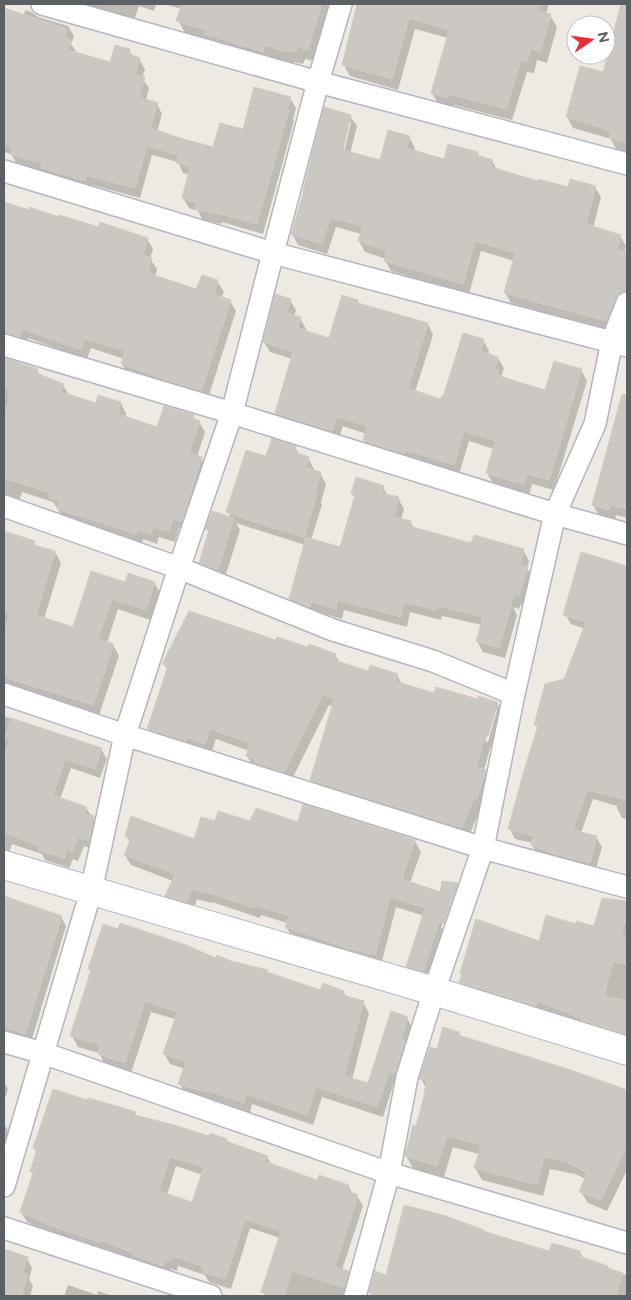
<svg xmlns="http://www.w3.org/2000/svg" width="631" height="1300" font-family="Figtree,sans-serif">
<rect width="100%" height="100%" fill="#eeeae3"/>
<path fill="#0003" fill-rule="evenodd" d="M61,4H156L154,11L139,6L132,26Z
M164,4H327L331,10L315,61L305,59L303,64L294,62L293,64L272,57L270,63L185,33L178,20L181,9Z
M360,4H549L546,14L550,15L557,27L547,63L537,60L534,73L527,72L512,120L454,105L453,109L439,105L432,93L448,38L415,29L398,90L350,76L343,64Z
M625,8L627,9V152L616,149L611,139L573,128L567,117L603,74Z
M4,10L24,16L25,10L31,12L38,17L68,26L74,36L71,44L76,51L75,53L111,63L129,50L133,57L139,59L145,69L142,78L149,88L146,101L157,104L162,114L157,132L214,149L244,131L290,98L296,108L293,119L294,121L263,234L222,222L221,224L202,219L198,211L189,208L183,198L190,175L183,173L178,162L152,155L140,198L92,185L90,190L48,178L44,171L17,164L11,154L4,152Z
M350,116L357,126L350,154L381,162L409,137L415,148L414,152L445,161L449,145L478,153L479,156L492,161L498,171L539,182L569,189L595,187L601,197L593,228L620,236L626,246L616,281L627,284V303L612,331L511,303L505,293L514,261L481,251L469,294L391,271L385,260L386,259L365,252L359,241L361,234L336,227L327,254L298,245L292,234ZM348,122H351L343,157L341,156Z
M4,202L29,211L30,209L99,229L147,239L153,249L150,259L157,269L155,277L197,291L202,276L218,282L224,292L221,298L230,301L236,311L207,401L128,374L122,364L124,359L91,348L87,359L28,338L26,346L4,339Z
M290,300L296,310L294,316L300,318L306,329L305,332L329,340L357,301L359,304L428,324L433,335L415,392L441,401L444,399L483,340L489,351L488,355L498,358L504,368L501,377L546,392L581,370L587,381L554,490L532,484L529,495L493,483L487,473L494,449L469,441L459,474L370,450L364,440L366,434L343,426L338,441L282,423L276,413L292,359L270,352L264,342Z
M7,360L37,370L41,377L63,385L69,395L97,404L121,403L126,414L125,418L158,429L193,416L196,421L199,422L205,432L197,457L201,458L207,469L187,531L179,528L175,542L159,537L157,544L143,539L142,544L64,519L53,502L22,492L18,505L4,502V371Z
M619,410L627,412V518L616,515L615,520L599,515L593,505Z
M295,447L300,456L308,458L314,469L313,471L320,473L326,484L321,502L322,505L311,540L341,548L356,499L352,494L383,487L388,496L398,498L404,509L401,520L410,522L414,528L472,544L523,550L529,561L527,568L533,578L525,606L521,604L519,609L513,607L517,615L505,658L483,652L477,641L482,625L442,616L441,620L410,612L407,627L344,610L342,619L318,612L316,617L296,609L290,599L305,545L236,523L240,530L224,580L207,574L200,562L209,534L207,529L231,518L228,512L267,458Z
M4,532L34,542L37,547L55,552L61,563L44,619L73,629L126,584L129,575L155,584L161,595L153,621L118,609L107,643L113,645L119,656L99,715L4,685Z
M582,554L627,567V706L610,701L617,732L627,735V819L622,818L617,808V806L593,799L581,833L596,837L602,847L595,872L538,855L532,845L533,843L515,839L510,829L538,729L535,724L565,680L585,629L571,624L565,614Z
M277,641L335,655L340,663L369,672L397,675L402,684L435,694L497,703L503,714L494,746L491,745L484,770L491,782L468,839L318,791L312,780L333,706L329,705L290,783L254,767L247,756L249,751L216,739L211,754L155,740L149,729L168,671L164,664ZM494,710H497L488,742L485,741Z
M4,716L101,749L107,759L100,778L71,768L60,799L86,808L100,828L95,850L84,846L78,861L73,859L69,868L45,860L42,854L12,844L7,860L4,861V761L7,752L4,751Z
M251,822L299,824L415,841L421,852L410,883L441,893L457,885L463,895L429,982L414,977L407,966L424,916L396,907L381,965L293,938L286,927L287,923L261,915L260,918L212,902V903L197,899L193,912L172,906L166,896L173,881L131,865L125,855L130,842L126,836L195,840L216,823ZM453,892H456L443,929L441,928Z
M9,899L61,917L66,926L31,1042L4,1032V914Z
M603,900L627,902V1042L466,992L460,982L462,975L461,973L539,943L577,925L594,927Z
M217,960L267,971L268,974L321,992H343L347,997L363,1002L369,1013L352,1080L369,1084L407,1018L413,1029L401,1083L394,1082L383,1117L322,1097L313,1125L252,1104L250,1113L212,1100V1102L186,1094L180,1084L185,1069L170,1064L164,1053L175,1019L151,1012L131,1073L105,1065L99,1053L78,1047L72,1036L92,973L89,969Z
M444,1029L459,1033L461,1037L607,1104L627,1111V1170L607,1211L588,1203L581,1192L586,1179L575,1174L550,1169L543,1196L482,1180L475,1168L479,1154L453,1147L444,1177L413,1168L406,1156L417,1127L427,1089L421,1079L438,1050Z
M4,1081L8,1089L4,1102Z
M135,1114L137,1117L209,1138L226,1140L228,1143L267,1157L272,1165L318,1182L348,1186L353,1194L357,1196L363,1206L342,1270L348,1272L354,1283L350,1296H265L263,1292L280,1238L250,1228L231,1289L209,1282L205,1275L178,1266L177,1271L171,1269L169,1275L106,1249L105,1251L56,1235L27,1222L21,1212L34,1175L31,1172L37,1153L34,1148ZM176,1166L203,1175L193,1204L167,1195Z
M4,1123L8,1131L4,1146Z
M483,1231L484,1232L550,1252H580L583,1259L608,1267L609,1270L627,1275V1296H372L370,1293L387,1276Z
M4,1250L27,1258L32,1268L29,1279L33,1286L30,1296H4Z
M68,1285L97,1295L98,1291L113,1296H64Z"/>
<path fill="#cbc7c2" stroke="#d3cbc1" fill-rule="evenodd" d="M182,4H322L308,50L298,47L296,53L287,50L286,52L265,45L263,52L205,34L206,30L176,21Z
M357,4H540L538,11L551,14L540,52L531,49L527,62L521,60L506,109L448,94L447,98L431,93L449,30L409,18L392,79L342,65Z
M621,4H627V143L609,138L611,131L566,117L580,66L603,72Z
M4,8L67,29L65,38L71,40L68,50L110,62L115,45L130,49L129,54L140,58L135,75L145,77L139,97L158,103L150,128L180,138L213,147L220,123L243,129L254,87L291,97L287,110H289L257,224L216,213V214L195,209L197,203L182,198L190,167L176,163L179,155L147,146L135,188L86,175L85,181L41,168L42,163L10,154L12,147L4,144Z
M324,107L351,115L343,150L380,160L388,130L410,136L406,148L444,159L448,144L478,152L477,155L493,160L491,167L538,181L539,179L568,187L570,179L596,186L586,224L621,235L617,250L627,252V291L620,293L616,298L606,321L504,293L515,253L475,241L463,284L384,261L387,251L358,241L363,226L330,218L322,244L291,234L304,191H303Z
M4,202L29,210V207L59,217V215L99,227L100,222L148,238L143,255L152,258L148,273L196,289L202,275L218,280L214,294L231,300L201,391L156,377V376L121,364L125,351L85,339L81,350L22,329L20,337L4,333Z
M275,294L291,299L287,313L301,317L298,328L329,338L342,295L358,300V303L428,323L408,388L440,399L441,397H443L463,333L484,339L481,351L498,357L495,369L499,370L497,375L512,380L545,390L554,361L582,369L549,480L527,474L524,485L486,473L495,441L464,431L454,465L405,450L404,454L363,440L367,426L337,417L332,431L275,413L293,352L263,342Z
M4,358L38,369L36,373L64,384L61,392L96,403L98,395L121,402L118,414L157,427L164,406L194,415L193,418L200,421L189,453L202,457L182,522L173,519L169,532L153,527L151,534L138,530L136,534L57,509L59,501L49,498L50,493L4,478V416L10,396H8L10,390L4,389Z
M622,394L627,395V509L610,505L609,510L592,505Z
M272,438L296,446L294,452L309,457L306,468L321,472L315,493L317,494L304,537L275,528V529L226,512L246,450L266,456Z
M356,477L384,486L381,493L399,497L394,517L411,521L409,526L471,543L474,535L524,549L520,564L528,567L519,596L515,595L513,599L508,597L512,603L499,648L476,641L483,617L437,606L436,610L404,602L401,617L338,600L336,609L312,602L310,607L289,599L306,537L340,547L355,495L351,494Z
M212,511L234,518L218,570L199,563L209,530L205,529Z
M4,531L35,541L34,545L55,551L36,615L73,627L91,571L125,582L128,573L155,582L146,610L112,599L98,639L114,644L93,705L4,677V632L10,613L4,611Z
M581,552L627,566V800L587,790L573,830L597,836L590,863L557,855L531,845L534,836L508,829L525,767L538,726L534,725L545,684L564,679L586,622L563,615Z
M189,611L276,640L277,637L308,647L309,644L336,654L334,660L368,671L370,665L398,674L395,681L434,693L436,687L478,699V696L498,702L488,736L485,735L476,767L486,770L477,799L474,798L462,828L310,780L334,699L323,695L284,772L254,763L255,759L246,756L250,743L210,729L205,744L188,738L186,741L147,729L168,666L162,664Z
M11,718L102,748L95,769L65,759L53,795L87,807L85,813L94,816L89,841L78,837L73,852L67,849L64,858L38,850L40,846L4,833V757L10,739L5,738Z
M303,804L415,840L402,879L440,892L442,881L458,883L444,923L439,922L423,972L406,967L425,908L390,897L375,955L347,948L285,927L289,916L255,905L254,908L206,892V893L191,889L187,902L165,896L175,874L124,855L131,838L125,836L131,816L194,839L201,817L215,821L218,811L250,821L256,808L298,822Z
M4,896L62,916L25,1034L4,1027Z
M602,898L627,901V914L622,933H623L622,937L627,938V965L613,961L604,996L627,1001V1035L582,1021V1019L538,1001L536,1006L459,982L462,974L460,973L476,919L539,941L546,915L576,924V921L594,926Z
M120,923L186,945L216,958L217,955L231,961L268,970L267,972L320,990L323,983L344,991L343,995L364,1001L344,1076L368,1083L391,1011L408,1017L401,1040L405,1041L395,1073L389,1072L377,1107L316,1087L307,1115L246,1094L244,1103L206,1090V1092L178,1084L186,1062L163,1054L177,1012L145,1001L125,1063L98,1054L100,1045L70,1036L91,970L88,969L103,924L118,929Z
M443,1027L459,1032L458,1035L568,1069L627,1090V1145L601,1200L579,1192L587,1173L567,1162L544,1157L537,1185L474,1168L481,1145L447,1136L437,1166L405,1156L413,1125L416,1126L425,1093H424L427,1081L419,1079L430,1047L437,1049Z
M53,1089L87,1100L88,1098L120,1107L136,1112L135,1115L174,1125L209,1136L210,1133L227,1139L226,1141L268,1156L264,1161L317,1180L319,1175L349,1185L347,1191L358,1195L335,1267L349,1271L344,1288L292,1271L284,1296H273L261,1292L281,1231L245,1219L225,1279L202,1272L204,1267L173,1256L171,1261L165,1259L163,1266L132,1255L133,1253L100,1240V1242L49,1225L20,1212L33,1173L30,1172L37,1149L33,1148ZM170,1157L204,1167L192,1202L159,1191Z
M404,1205L446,1216L484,1230L483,1231L549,1251L552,1243L580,1251L579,1256L608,1266V1268L623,1273L616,1296H378L369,1293L375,1271L386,1275Z
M4,1249L28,1257L22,1273L28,1275L21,1296H13L4,1293Z"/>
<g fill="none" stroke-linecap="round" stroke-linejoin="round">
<g stroke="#b3b6ba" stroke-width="24">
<path id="street" d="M42,4L318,82L627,164
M4,171L273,253L627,346
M4,345L232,413L555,514L627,534
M4,506L179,568L333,630L433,661L514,694
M4,694L125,735L483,848L627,887
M4,1042L43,1053L389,1173L627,1243
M4,1186L91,891L125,735L179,568L232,413L273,253L318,82L341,4
M4,1228L211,1296
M355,1296L389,1173L407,1077L434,991L483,848L514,694L555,514L595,424L612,341L627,303"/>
</g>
<g stroke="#b4b9bd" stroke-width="30">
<path id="secondary" d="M4,865L434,991L627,1051"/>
</g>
<use href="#street" stroke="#fff" stroke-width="21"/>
<use href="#secondary" stroke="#fff" stroke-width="28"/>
</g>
<rect width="631" height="1300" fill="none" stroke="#5b6064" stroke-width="10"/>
<g transform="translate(591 40) rotate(77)"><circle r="24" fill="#ffffff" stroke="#bdbfc1"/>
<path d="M0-4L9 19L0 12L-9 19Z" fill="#eb2b37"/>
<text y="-8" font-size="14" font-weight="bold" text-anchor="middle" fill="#5b6064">N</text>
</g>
</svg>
